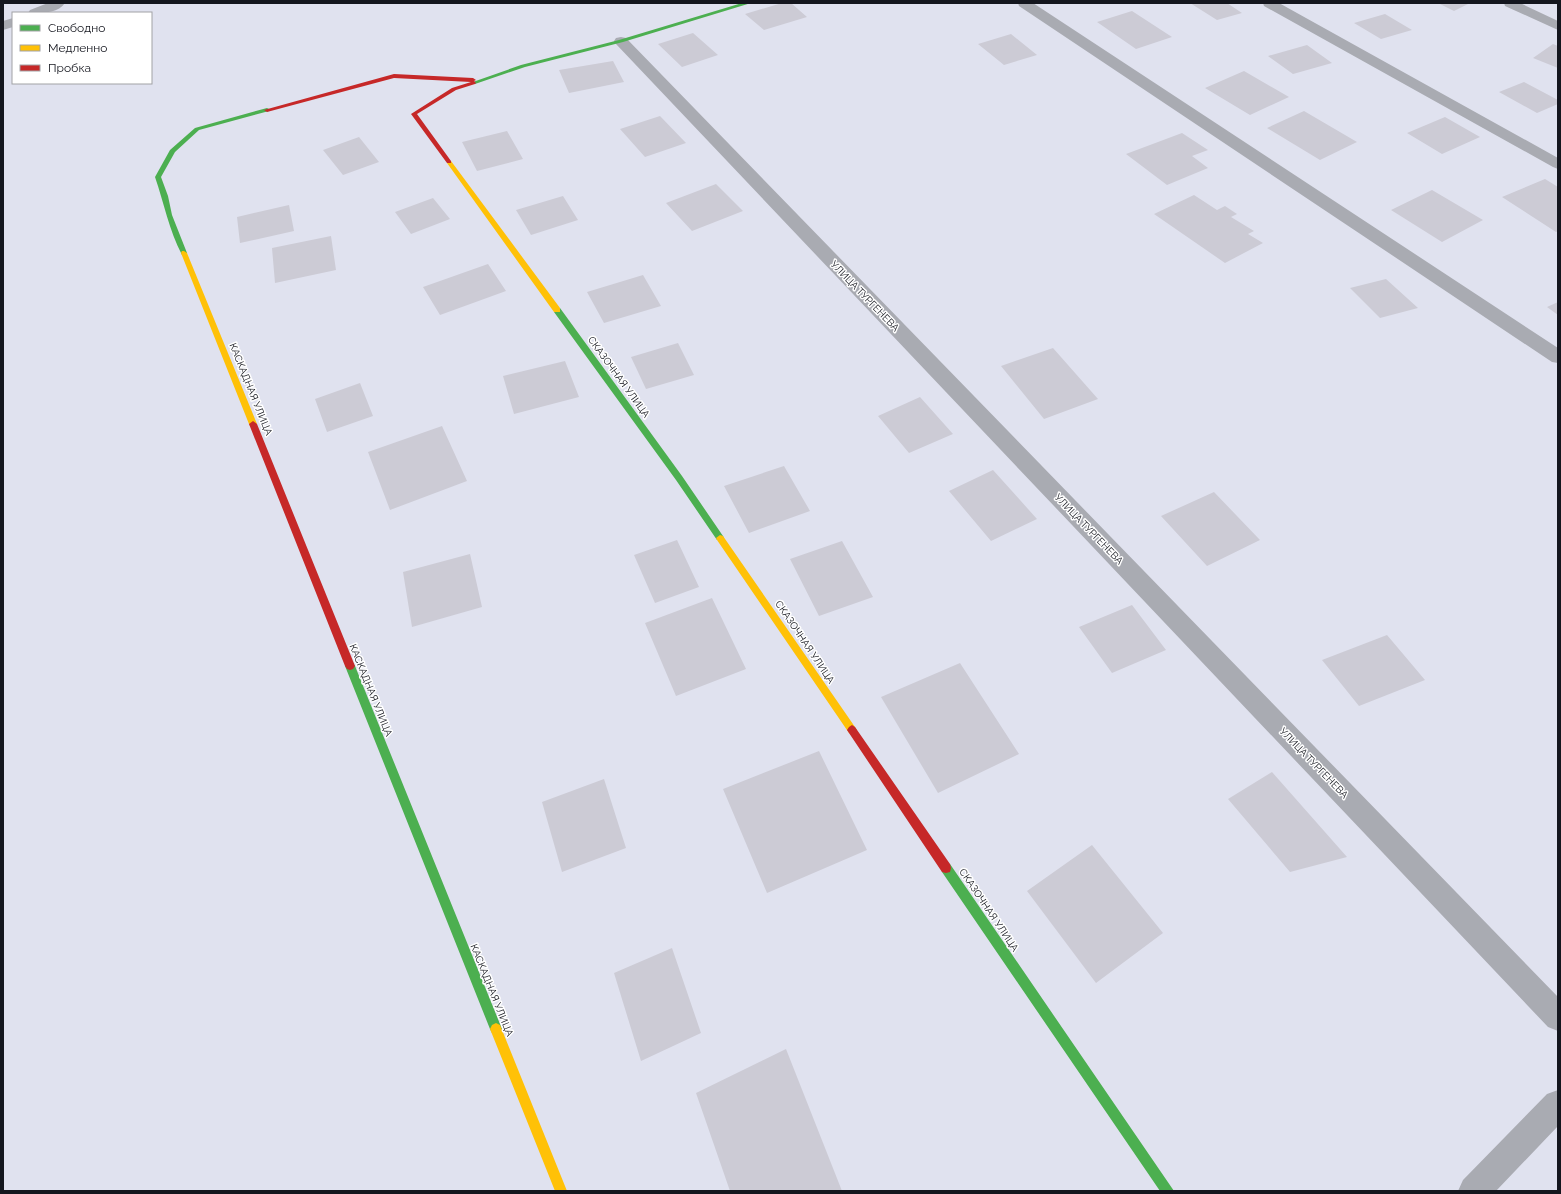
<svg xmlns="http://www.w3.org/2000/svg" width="1561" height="1194" font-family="Raleway,sans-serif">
<rect width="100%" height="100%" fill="#e0e2ef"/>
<path fill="#cccbd5" d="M782,3H791L807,17L764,30L745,14Z
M1190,3H1227L1242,13L1217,20Z
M1438,3H1470L1454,11Z
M1132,11L1172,37L1136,49L1097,22Z
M1385,14L1412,30L1381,39L1354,23Z
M693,33L718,55L682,67L658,44Z
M1011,34L1037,55L1004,65L978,44Z
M1553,44L1558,46V68L1533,58Z
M1307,45L1332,63L1293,74L1268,56Z
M613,61L624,82L569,93L559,70Z
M1244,71L1289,97L1250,115L1205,88Z
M1524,82L1558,100V104L1537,113L1499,92Z
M1304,111L1357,142L1320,160L1267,128Z
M660,116L686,143L645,157L620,129Z
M1445,117L1480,137L1442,154L1407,133Z
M507,131L523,159L477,171L462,142Z
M1182,133L1208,150L1192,156L1208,168L1167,185L1126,154Z
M359,137L379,162L343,175L323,150Z
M1545,179L1558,187V231L1556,232L1502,197Z
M716,184L743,211L692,231L666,203Z
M1432,190L1483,220L1442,242L1391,210Z
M1194,195L1217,210L1225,206L1237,214L1231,217L1254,231L1248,234L1263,243L1225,263L1154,214Z
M563,196L578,220L531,235L516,210Z
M433,198L450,219L411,234L395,212Z
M289,205L294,231L240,243L237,217Z
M331,236L336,270L275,283L272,248Z
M488,264L506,291L440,315L423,287Z
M643,275L661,306L604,323L587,292Z
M1386,279L1418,308L1380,318L1350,288Z
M1558,302V315L1547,307Z
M678,343L694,375L646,389L631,357Z
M1053,348L1098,399L1044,419L1001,366Z
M565,361L579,397L514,414L503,376Z
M360,383L373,416L327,432L315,399Z
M920,397L953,434L909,453L878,416Z
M442,426L467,481L390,510L368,452Z
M784,466L810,511L749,533L724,486Z
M993,470L1037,519L991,541L949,491Z
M1214,492L1260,540L1207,566L1161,516Z
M677,540L699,587L655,603L634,555Z
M842,541L873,597L819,616L790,559Z
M470,554L482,607L412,627L403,572Z
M712,598L746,669L676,696L645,623Z
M1132,605L1166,650L1112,673L1079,627Z
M1387,635L1425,680L1359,706L1322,660Z
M960,663L1019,754L938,793L881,697Z
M819,751L867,850L767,893L723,789Z
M1272,772L1347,857L1290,872L1228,799Z
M604,779L626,848L562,872L542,802Z
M1092,845L1163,933L1096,983L1027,891Z
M672,948L701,1033L641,1061L614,973Z
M786,1049L842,1191H730L696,1093Z"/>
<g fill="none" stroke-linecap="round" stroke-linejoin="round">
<path fill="#a9abb2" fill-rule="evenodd" d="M48,3H65C58,14 40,13 28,13L30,10Z
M1018,3H1033L1558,348V363L1552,362L1019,6Z
M1263,3H1279L1558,158V169L1553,167L1264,6Z
M1504,3H1520L1558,21V30L1505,6Z
M13,18V27L3,30V21Z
M621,37L626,38L1558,997V1031L1548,1027L616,44L614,41L616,38Z
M1558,1090V1126L1496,1191H1458L1463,1180L1547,1094Z"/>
<path fill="#4caf50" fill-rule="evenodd" d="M742,3H751L623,42L525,67L475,84L470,83L521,65L619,40Z
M267,108L269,109V111L199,130L175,152L161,177L168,196L172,215L187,253L184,255H182C169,230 164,203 155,177L170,150L195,128Z
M554,308H560L682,476L723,536L724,538L723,540H717L676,480L554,312Z
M350,662L353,663L355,666L502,1029L500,1033L496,1035L492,1033L490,1029L345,666L347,663Z
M946,863L950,864L1174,1191H1160L942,872L941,868L942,864Z"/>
<path fill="#ffc107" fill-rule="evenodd" d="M447,161H451L560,308V312H554L447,163Z
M182,251H184L187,253L257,424L256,426H250L249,424L181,253Z
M720,535L723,536L855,727L857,730L855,733L852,735L849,733L717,540L716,538Z
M496,1023L500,1025L567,1191H555L490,1029L492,1025Z"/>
<path fill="#c62828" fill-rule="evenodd" d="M394,74L473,78L476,80L474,81L476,83L475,84L456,90L417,114L451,161V163H447L411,114L452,88L471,82L394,78L267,112L264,110Z
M253,421L257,424L355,666L353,669L350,670L347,669L345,666L249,424Z
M852,725L855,727L950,864L951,868L950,872L946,873L942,872L849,733L847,730L849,727Z"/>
</g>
<g text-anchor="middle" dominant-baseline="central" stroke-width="3" stroke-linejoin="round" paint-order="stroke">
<g font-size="10" fill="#14161e" stroke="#fff">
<text transform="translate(865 296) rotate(46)">УЛИЦА ТУРГЕНЕВА</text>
<text transform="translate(619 377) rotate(54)">СКАЗОЧНАЯ УЛИЦА</text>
<text transform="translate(251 389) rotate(68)">КАСКАДНАЯ УЛИЦА</text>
<text transform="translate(1089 529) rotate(46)">УЛИЦА ТУРГЕНЕВА</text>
<text transform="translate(805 642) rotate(56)">СКАЗОЧНАЯ УЛИЦА</text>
<text transform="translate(371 690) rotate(68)">КАСКАДНАЯ УЛИЦА</text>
<text transform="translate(1314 763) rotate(46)">УЛИЦА ТУРГЕНЕВА</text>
<text transform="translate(989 910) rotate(56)">СКАЗОЧНАЯ УЛИЦА</text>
<text transform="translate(492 990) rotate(68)">КАСКАДНАЯ УЛИЦА</text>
</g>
</g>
<rect width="1561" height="1194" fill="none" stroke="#14161e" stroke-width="8"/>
<rect x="12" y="12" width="140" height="72" fill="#ffffff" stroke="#a1a2a5"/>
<rect x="20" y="25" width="20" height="6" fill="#4caf50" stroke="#a1a2a5"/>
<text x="48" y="32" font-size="12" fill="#14161e">Свободно</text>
<rect x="20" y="45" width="20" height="6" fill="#ffc107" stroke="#a1a2a5"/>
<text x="48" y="52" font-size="12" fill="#14161e">Медленно</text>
<rect x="20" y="65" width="20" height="6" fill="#c62828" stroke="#a1a2a5"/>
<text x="48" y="72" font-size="12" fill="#14161e">Пробка</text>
</svg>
